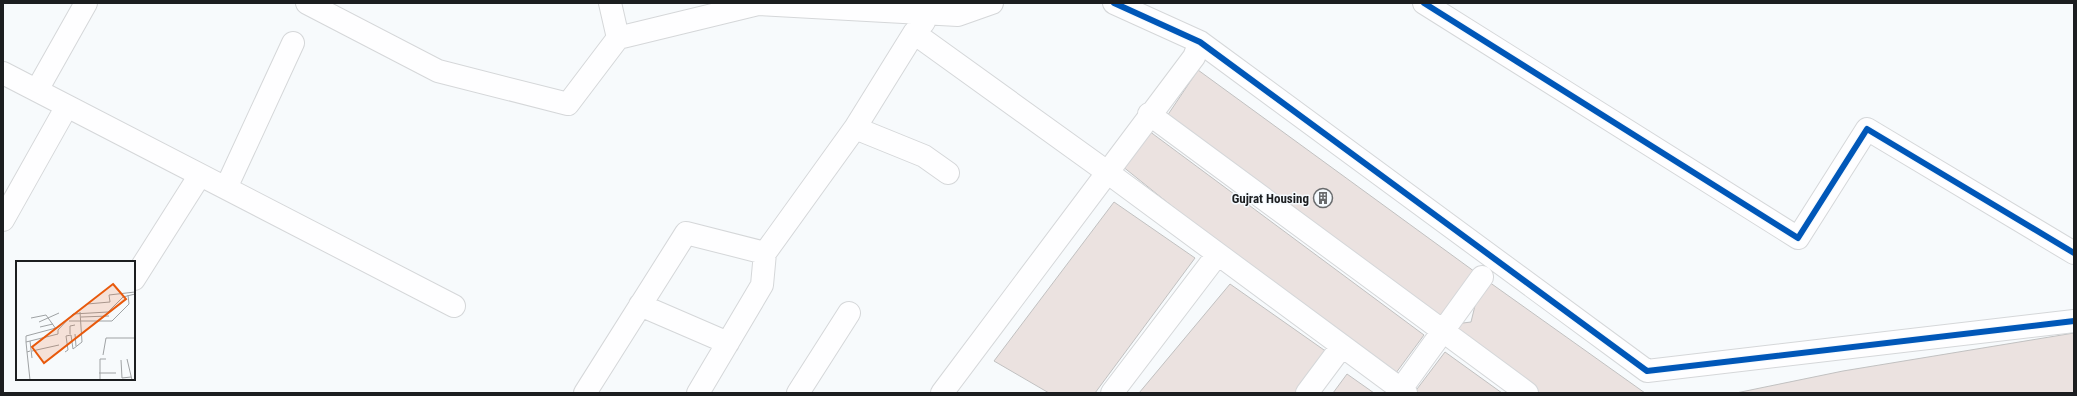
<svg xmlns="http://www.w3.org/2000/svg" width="2077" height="396" font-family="'Roboto Condensed',sans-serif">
<rect width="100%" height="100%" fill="#f7fafc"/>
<path fill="#ebe2e0" stroke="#c1c1c1" d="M1198,70L1482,277L1447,325L1165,119Z
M1149,131L1424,335L1390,381L1122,166Z
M1114,202L1195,258L1095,393H1049L994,361Z
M1482,277L1645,393H1527L1447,325L1471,322Z
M1230,284L1334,357L1302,393H1139Z
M2074,333V393H1736L1843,371Z
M1445,352L1502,393H1414Z
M1347,374L1374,393H1333Z"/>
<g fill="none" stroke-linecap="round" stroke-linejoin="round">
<g stroke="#d5d7d9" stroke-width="24">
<path id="street" d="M307,3L438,71L568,104L618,38L758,4L958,15L992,3
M610,3L618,38
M1114,3L1200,42L1647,371L2074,321
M1424,3L1798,238L1867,129L2074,253
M914,33L1107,172L1406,393
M3,73L454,306
M37,90L86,3
M1149,114L1527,393
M855,128L914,33L924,22
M226,188L293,43
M3,220L67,106
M765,253L855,128L924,156L948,173
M134,279L200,175
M640,305L728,343
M1401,389L1482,277
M585,393L686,233L765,253L762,285L698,393
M798,393L849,313
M942,393L1194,57L1200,42
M1112,393L1217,255
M1307,393L1342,346"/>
</g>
<use href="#street" stroke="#fefeff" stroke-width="22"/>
<g stroke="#f5fafe" stroke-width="8">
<path id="cycleway" d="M1114,3L1200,42L1647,371L2074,321
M1424,3L1798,238L1867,129L2074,253"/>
</g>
<use href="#cycleway" stroke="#0057b8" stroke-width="6"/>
</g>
<defs>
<g id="building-ring" transform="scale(1)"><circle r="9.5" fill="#f5fafe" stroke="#696b6d" stroke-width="1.5"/><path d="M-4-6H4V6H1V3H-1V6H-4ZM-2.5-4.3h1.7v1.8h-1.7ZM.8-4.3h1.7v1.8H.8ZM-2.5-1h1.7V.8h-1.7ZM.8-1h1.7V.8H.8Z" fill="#696b6d"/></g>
</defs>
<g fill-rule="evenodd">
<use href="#building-ring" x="1323" y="198"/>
</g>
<g text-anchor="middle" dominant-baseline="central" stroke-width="3" stroke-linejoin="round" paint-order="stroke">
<g font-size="13" font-weight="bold" fill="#1c1e20" stroke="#f5fafe" text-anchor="end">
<text x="1309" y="198">Gujrat Housing</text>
</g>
</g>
<g transform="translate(16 261)">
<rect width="119" height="119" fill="#f7fafc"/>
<path fill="none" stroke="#9fa2a4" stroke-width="1" d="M71,43L94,41L93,34L119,31M65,56L93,55M15,57L30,54L40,68M53,60H96L113,43L112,34M23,61L43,52M24,66L37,63M54,73V65L59,64M59,73L60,85M14,80L16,97M10,81V75L40,67M14,90L11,91L14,119M16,90L43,84M11,91L10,81L42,73V69L57,53L92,51L107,36L119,33M49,91L52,89L50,75L55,74L57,88L66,81L64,51M87,94L90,77H119M111,98L116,119M105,99L106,117L115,116M83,112H100M84,119V98H90"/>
<path fill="#e8590c" fill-opacity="0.15" stroke="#e8590c" stroke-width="2" d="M97,23L110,38L28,102L16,86Z"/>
<rect width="119" height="119" fill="none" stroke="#1c1e20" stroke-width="2"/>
</g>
<rect width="2077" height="396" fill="none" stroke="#1c1e20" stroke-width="8"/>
</svg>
